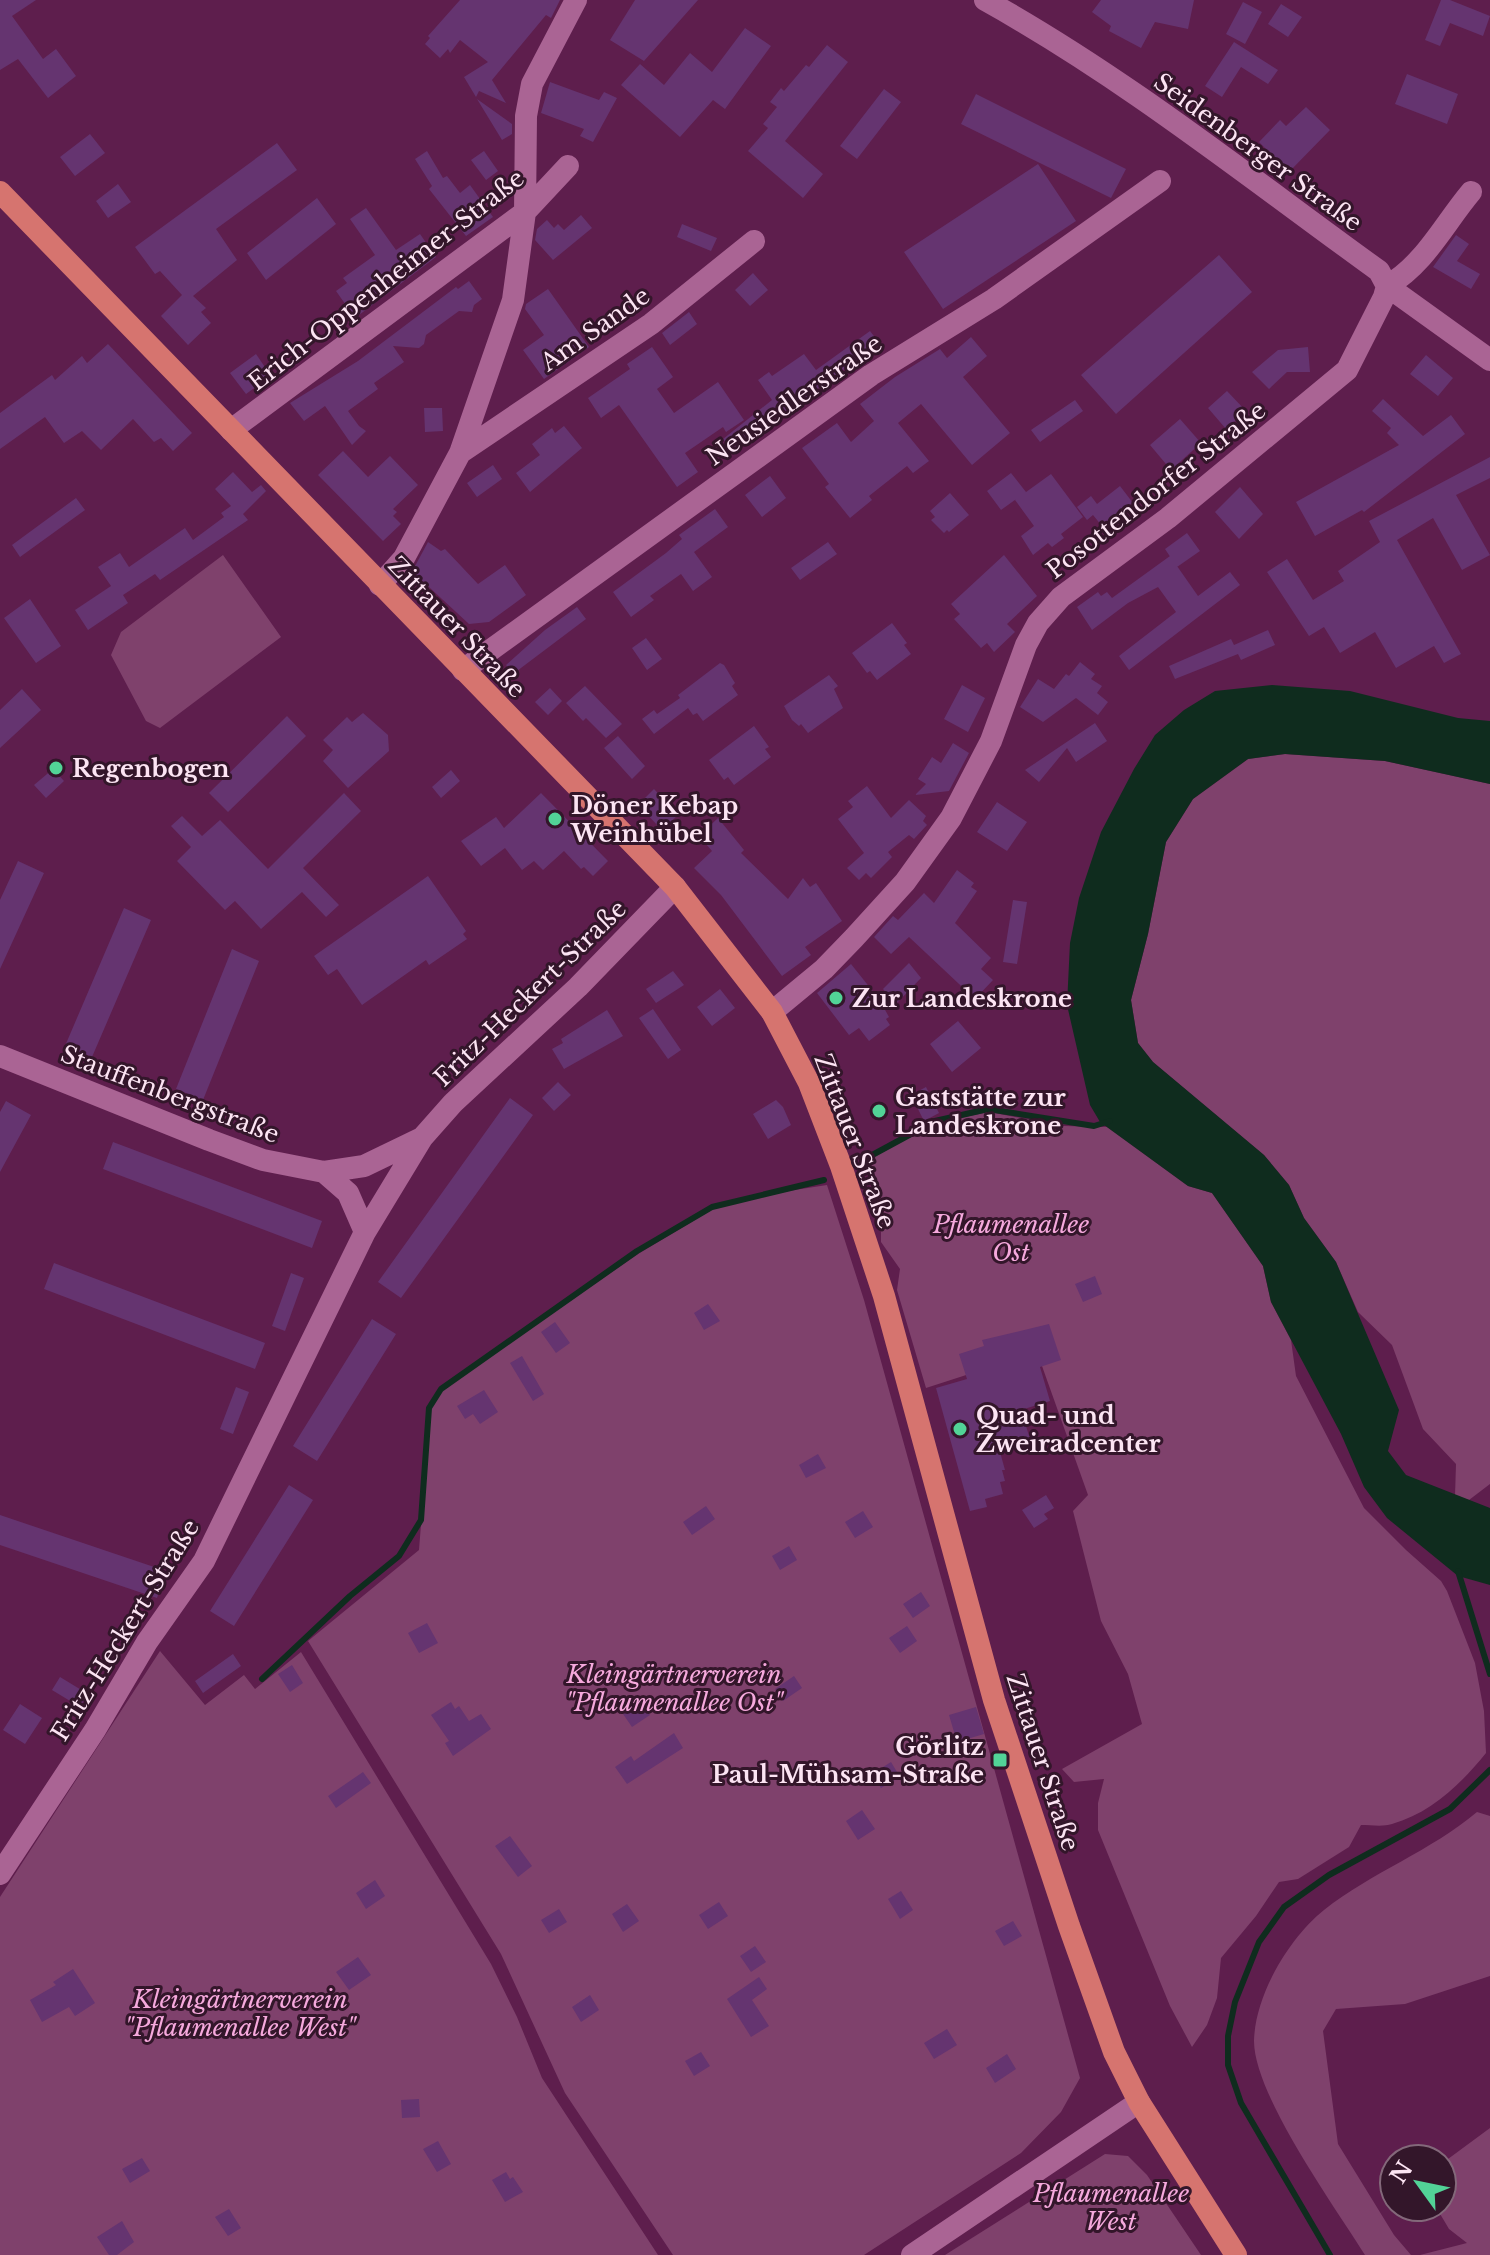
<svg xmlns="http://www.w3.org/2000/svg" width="1490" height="2255" font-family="'Libre Baskerville',serif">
<rect width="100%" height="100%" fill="#5e1e4d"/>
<path fill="#7f416c" d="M223,555L281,637L160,728L146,721L111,655L121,632Z
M1285,754L1385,761L1490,784V1484L1469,1500L1455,1496L1456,1464L1423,1429L1392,1345L1358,1312L1336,1262L1304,1218L1289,1185L1264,1155L1153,1062L1138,1043L1131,1000L1148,934L1166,842L1193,799L1248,759Z
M989,1112L1064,1126L1107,1127L1188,1186L1212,1193L1263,1266L1271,1302L1291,1340L1296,1376L1364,1508L1406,1550L1441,1581L1447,1591L1475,1663L1484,1711L1486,1753C1461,1784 1431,1813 1392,1824C1383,1827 1371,1825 1361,1825L1349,1847L1298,1879L1279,1882L1256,1916L1221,1958L1217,1998L1207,2025L1192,2047L1170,2006L1098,1830V1803L1104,1779L1074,1782L1062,1769L1142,1724L1128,1674L1101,1621L1073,1511L1088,1495L1037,1352L926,1388L897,1290L900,1269L881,1242V1202L865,1162L936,1123Z
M827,1185L864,1300L1080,2078L1061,2112L1021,2153L864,2255H673L565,2093L501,1954L308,1641L419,1550L430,1410L443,1389L638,1254L713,1209L749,1197Z
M160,1651L205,1705L244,1675L255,1689L301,1652L491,1964L517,2017L542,2078L658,2255H0V1897Z
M1477,1812L1490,1816V1976L1405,2004L1336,2009L1323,2031L1338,2144L1394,2235L1411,2255H1365C1335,2207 1254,2095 1254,2041C1255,1995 1289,1938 1324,1910C1372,1872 1431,1851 1477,1812Z
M1490,2128V2255H1420L1467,2243L1449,2229L1436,2207H1442V2168L1448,2159Z
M1105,2154L1128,2156L1147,2175L1201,2255H945Z"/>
<path fill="#0f2c1e" d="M1272,685L1350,691L1458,718L1490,721V784L1385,761L1285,754L1248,759L1193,799L1166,842L1148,934L1131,1000L1138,1043L1153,1062L1264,1155L1289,1185L1304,1218L1336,1262L1399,1410L1388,1451L1406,1475L1490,1508V1585L1458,1576L1387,1518L1364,1487L1341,1434L1271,1302L1263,1266L1212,1193L1188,1186L1100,1122L1090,1105L1067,1005L1070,943L1079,898L1101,832L1134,769L1155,735L1184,710L1215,691Z"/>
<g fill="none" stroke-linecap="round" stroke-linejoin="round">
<path stroke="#0f2c1e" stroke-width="6" d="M863,1160L935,1121L988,1109L1094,1126L1110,1121
M1458,1571L1490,1674
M262,1679L350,1596L399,1556L421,1520L429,1408L441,1389L637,1251L712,1207L824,1180
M1330,2255L1241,2103L1228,2065V2036L1235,2002L1259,1942L1284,1907L1329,1875L1450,1809L1490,1770"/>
</g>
<path fill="#653470" d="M0,0H36L12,16L43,59L56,49L76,76L48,98L18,59L0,70Z
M460,0H560L551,18L546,15L492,80L506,103L479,91L476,97L464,77L488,62L460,40L450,53L448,49L440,58L425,44L430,38L428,36Z
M635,0H698L644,61L610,40Z
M1101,0H1194L1188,29L1155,22L1141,48L1109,31L1111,26L1092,12Z
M1441,0H1450L1490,16L1483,36L1450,23L1440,46L1425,40Z
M1243,2L1262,12L1245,44L1226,34Z
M1281,4L1302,17L1288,37L1268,24Z
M745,28L771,46L725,109L713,100L680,137L621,85L640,64L664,85L690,53L712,72Z
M1234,42L1278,70L1268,84L1241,67L1222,97L1205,86Z
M827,45L848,62L785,141L823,174L803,198L748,151L768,128L763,124L777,107L770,102L781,88L784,91L806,65L809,67Z
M1407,74L1458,94L1447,124L1395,104Z
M550,82L599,100L604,92L617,98L593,142L580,136L584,129L541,113Z
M884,89L901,102L857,159L840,146Z
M976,94L1126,169L1111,198L961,124Z
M477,99L512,124V134L502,140Z
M1306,107L1330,130L1289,172L1259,142L1280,120L1286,126Z
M90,134L105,153L75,176L60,157Z
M277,143L297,170L216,229L237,260L193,296L206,308L201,312L211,323L188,345L161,316L182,295L160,271L155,274L135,247Z
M427,151L443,178L447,176L460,193L470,185L493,217L466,236L429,189L432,186L415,159Z
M484,151L498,171L486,180L471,160Z
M1038,164L1076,221L943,309L904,252Z
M118,184L131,202L108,218L96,201Z
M317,198L336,224L266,280L247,253Z
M366,208L396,250L420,234L436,257L355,318L336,291L347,283L343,278L375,255L350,219Z
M581,215L592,228L553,260L535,240L537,229L547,220L554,228L558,224L564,230Z
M682,224L717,238L711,251L677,237Z
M1456,235L1469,244L1457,261L1480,274L1471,289L1433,267Z
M1219,255L1252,292L1116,414L1081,375Z
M753,273L768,290L750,306L735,290Z
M469,281L482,299L474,305L472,312L459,311L426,335L424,344L419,348L393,346L404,362L374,383L378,389L348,411L359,426L366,431L352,445L325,406L304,421L290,403L358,361L456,287L458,289Z
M548,289L589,347L544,379L523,350L544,335L525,309L526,304Z
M689,312L697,324L670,345L662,333Z
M870,331L880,344L814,391L816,395L788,416L783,410L731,450L723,439L772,400L758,380L769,372L772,376L804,354L816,370Z
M971,337L987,356L963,377L1010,433L972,465L921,404L898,423L929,461L913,473L907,466L869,496L872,500L850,518L825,487L829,484L802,448L837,423L851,442L874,421L860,404L895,377L940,349L947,358Z
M108,344L192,433L173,451L161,438L154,442L133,419L101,450L82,431L64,443L45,417L0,449V413L52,375L55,380L82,356L87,363Z
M652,347L673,377L657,389L674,413L718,382L744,420L726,432L723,427L685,453L698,472L677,487L619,405L601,418L588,398L630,369L627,364Z
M1308,347L1310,372H1287L1269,389L1252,372L1278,350Z
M256,354L271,376L246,394L230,373Z
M1426,355L1453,378L1438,396L1410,374Z
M1227,391L1246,411L1226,429L1208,408Z
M1383,399L1423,436L1451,415L1465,434L1364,512L1362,510L1315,536L1296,502L1399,445L1387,433L1391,428L1372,411Z
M1075,400L1083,411L1040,442L1031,430Z
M424,408H442L443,431L425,432Z
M1180,419L1201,443L1171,470L1150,445Z
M564,426L582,448L530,492L516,473L540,455L532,444L552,428L555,433Z
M343,451L368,477L390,456L418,485L393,509L397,512L393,516L401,524L383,541L318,475Z
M1490,457V478L1456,495L1490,555L1462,570L1433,518L1397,540L1461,654L1444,663L1434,646L1396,668L1375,632L1340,653L1324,627L1309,636L1267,572L1287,559L1313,600L1344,581L1338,571L1380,542L1369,521Z
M493,465L502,479L477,497L467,483Z
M233,472L252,492L261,485L266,491L243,514L248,520L160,580L155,574L123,595L128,603L88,630L75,610L111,586L98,567L120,553L129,567L185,528L193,540L224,517L221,513L231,506L215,489Z
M1011,473L1026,492L1001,510L987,491Z
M1051,474L1083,517L1061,534L1064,538L1052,547L1048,543L1033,555L1021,536L1034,526L1015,500Z
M770,476L786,498L762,517L745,495Z
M1120,486L1133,503L1102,526L1093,515L1087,520L1077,507L1091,496L1097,504Z
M1240,487L1263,514L1239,539L1215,512Z
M950,493L969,515L949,532L947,530L944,533L931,520L935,517L930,511Z
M76,498L85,510L20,557L12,545Z
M715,509L728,527L694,552L712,577L693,591L681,574L650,596L654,600L631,617L613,592L666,553L682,539L679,535Z
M1187,533L1200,551L1177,567L1165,549Z
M428,542L441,551L445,549L478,584L505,565L526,595L489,622L469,624L416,575L418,573L414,568Z
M828,542L837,554L800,580L791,568Z
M1004,555L1037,596L1007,624L1015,632L994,652L987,643L981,648L954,619L960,614L951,604Z
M1170,556L1198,596L1230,572L1240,585L1129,670L1119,656L1176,612L1158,587L1128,603L1092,630L1077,607L1098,592L1101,596L1107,592L1112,598Z
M30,599L61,646L36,663L4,618Z
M577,607L586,619L513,674L506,665L545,630Z
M892,623L907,643L904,645L911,654L877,680L870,671L867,673L852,653Z
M1268,630L1275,645L1241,660L1238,654L1175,679L1169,666L1231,639L1234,645Z
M646,638L662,659L647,670L632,648Z
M1080,662L1095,674L1091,679L1102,686L1097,693L1108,702L1098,715L1076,698L1043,722L1020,707L1038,679L1054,689L1066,674L1069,676Z
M720,663L724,665L735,683L732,686L738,695L703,721L697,713L693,715L688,708L654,734L642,719L654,710L657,714L680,698L678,695Z
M829,675L838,686L834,689L843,708L808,733L801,724L799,726L792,720L784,706Z
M962,685L985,698L968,732L944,719Z
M585,686L622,724L606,738L586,718L583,721L566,703Z
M550,688L562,701L548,715L535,702Z
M22,689L41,710L0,748V710Z
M363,713L388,735L389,751L348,788L323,761L333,750L323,740L347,717L352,722Z
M287,716L306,736L228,812L209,793Z
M1095,723L1107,741L1076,762L1067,748L1039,782L1025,770Z
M754,726L769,747L765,749L771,757L734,785L728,777L724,780L709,760Z
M618,736L645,766L632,779L604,748Z
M953,743L969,753L949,791L915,795L926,784L918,779L932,757L941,763Z
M53,769L64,781L46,798L34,785Z
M451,770L460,781L441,798L432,787Z
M867,786L891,818L909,800L926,816L923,821L927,825L914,839L909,835L888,852L892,857L871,878L866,873L859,880L847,868L864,853L838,819L853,807L848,801Z
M654,789L678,815L662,830L638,805Z
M344,793L361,811L303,868L339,905L326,917L302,892L261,929L235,901L225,910L177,861L191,847L171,826L182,816L202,836L220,820L268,869Z
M541,793L608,861L593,876L584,867L581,869L564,851L543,870L534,861L522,870L505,848L481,866L461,841L496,817L504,828Z
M997,802L1027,822L1007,851L977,832Z
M718,818L744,850L741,853L788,899L803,878L810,887L816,883L842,921L805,947L811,955L782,976L721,895L694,868L712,851L699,836Z
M18,861L44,873L0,969V900Z
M957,870L974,883L971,887L977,891L955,923L991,958L981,969L993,980L975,999L909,937L891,954L874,937L893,916L898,920L924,893L934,903Z
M428,876L466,931L463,934L467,939L429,965L426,960L362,1005L337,969L328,975L314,956Z
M1013,900L1027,902L1017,964L1003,962Z
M124,908L151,920L92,1057L65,1046Z
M232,949L259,961L203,1100L176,1089Z
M909,963L921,978L896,1004L883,989Z
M851,964L879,999L889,1017L886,1019L890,1025L869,1041L859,1028L849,1035L817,993Z
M673,971L684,985L656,1003L646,989Z
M720,989L735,1008L712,1026L697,1007Z
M653,1009L681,1050L668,1059L639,1018Z
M607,1010L623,1036L564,1069L552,1049L563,1043L561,1039Z
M958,1021L981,1048L952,1072L930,1044Z
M558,1082L571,1095L554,1111L542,1098Z
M926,1087L939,1113L924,1121L911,1095Z
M510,1098L533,1115L401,1298L378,1282Z
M776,1100L783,1107L791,1125L768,1139L753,1114Z
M6,1101L31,1115L0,1172V1112Z
M113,1142L322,1221L312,1248L103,1169Z
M54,1263L265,1343L255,1369L44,1289Z
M291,1273L304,1278L285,1331L272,1326Z
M1095,1276L1102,1294L1083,1302L1075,1284Z
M708,1304L720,1321L704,1330L694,1313Z
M372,1319L396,1334L317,1461L293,1446Z
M555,1322L570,1343L556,1353L541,1332Z
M1049,1324L1061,1360L1040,1367L1050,1401L1021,1410L1031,1442L1000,1452L1005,1470H1002L1005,1481L1000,1482L1003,1494L985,1499L987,1507L970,1511L936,1388L967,1379L959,1354L984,1346L982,1340Z
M522,1356L544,1394L533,1401L510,1363Z
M236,1387L249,1392L233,1434L220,1429Z
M484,1390L498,1412L480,1424L473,1414L465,1419L457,1406Z
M818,1454L826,1468L806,1478L799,1465Z
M289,1485L313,1500L234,1626L210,1611Z
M1046,1495L1054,1508L1044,1514L1048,1519L1034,1528L1022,1510Z
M706,1506L715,1519L692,1535L683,1522Z
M863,1511L873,1527L855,1538L845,1522Z
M0,1515L166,1571L157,1598L0,1545Z
M789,1546L797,1560L780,1570L772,1556Z
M921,1592L930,1606L913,1618L903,1604Z
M427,1623L438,1643L419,1653L408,1633Z
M907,1626L917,1641L900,1653L889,1638Z
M233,1654L241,1666L203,1693L195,1681Z
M292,1665L303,1683L290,1692L278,1674Z
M794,1676L802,1688L783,1701L775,1689Z
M60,1677L88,1694L80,1707L52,1690Z
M451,1702L455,1709L459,1706L469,1721L481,1714L491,1729L453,1756L445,1743L449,1741L431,1715Z
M641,1702L650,1715L632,1727L623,1714Z
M20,1704L42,1718L25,1744L3,1730Z
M976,1707L984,1734L957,1742L949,1715Z
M674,1733L683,1748L627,1784L615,1767L631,1756L634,1761Z
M891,1762L900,1777L881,1788L872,1774Z
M363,1772L371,1783L336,1808L328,1796Z
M862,1810L875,1829L858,1840L846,1821Z
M510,1836L532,1866L518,1877L495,1846Z
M375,1880L385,1896L366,1909L356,1893Z
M901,1891L913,1910L900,1919L888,1899Z
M719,1902L728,1916L708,1929L699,1915Z
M627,1904L639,1921L623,1932L612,1914Z
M559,1909L567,1922L549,1933L541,1920Z
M1013,1921L1022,1936L1004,1946L995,1931Z
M755,1946L766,1962L751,1972L740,1956Z
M358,1957L371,1975L349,1990L336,1972Z
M73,1969L95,2003L75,2016L69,2007L42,2022L30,2000L56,1985L53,1982Z
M759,1977L767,1989L752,2000L769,2026L751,2037L727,1999Z
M590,1995L599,2010L581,2022L572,2007Z
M947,2029L957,2045L934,2059L924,2043Z
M701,2052L710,2066L694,2076L685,2061Z
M1007,2054L1016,2069L995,2083L986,2068Z
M419,2099L420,2117L402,2118L401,2100Z
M438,2141L451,2164L437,2172L423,2149Z
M142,2158L150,2171L130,2183L122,2169Z
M506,2172L510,2179L513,2177L523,2192L505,2202L492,2180Z
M229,2209L241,2228L228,2236L215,2217Z
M122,2221L134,2242L117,2255H109L97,2237Z"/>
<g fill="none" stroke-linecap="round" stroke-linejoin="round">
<path stroke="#aa6494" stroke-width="22" d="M985,0C1124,77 1250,178 1379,271L1387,286L1490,360
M1387,286C1425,264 1444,224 1471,192
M231,430L525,212L568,166
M460,453L651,324L754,241
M380,585L404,558L460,453L513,300L525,212L526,116L532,84L576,0
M463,670L871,375L994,299L1160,181
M772,1012L824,969L854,938L905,882L951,818L991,741L1026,645L1038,623L1061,597L1168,518L1347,370L1384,297L1387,286
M0,1056L209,1140L263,1160L324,1172L364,1166L422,1138
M324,1172L348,1193L365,1232
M0,1874L95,1730L147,1642L204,1561L365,1232L422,1138L453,1103L578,987L675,887"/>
<path stroke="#aa6494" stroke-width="22" d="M912,2255L1139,2102"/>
<path stroke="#d6746f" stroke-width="22" d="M0,192L675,887L772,1012L809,1083L841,1166L884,1296L994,1700L1069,1926L1114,2052L1139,2102L1236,2255"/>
</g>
<g fill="#52d397" stroke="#33162a" stroke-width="3">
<circle cx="56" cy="768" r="8"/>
<circle cx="555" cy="819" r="8"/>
<circle cx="836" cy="998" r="8"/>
<circle cx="879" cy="1111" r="8"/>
<circle cx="960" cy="1429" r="8"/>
<rect x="992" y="1752" width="16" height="16" rx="4"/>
</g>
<g text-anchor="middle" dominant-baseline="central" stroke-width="6" stroke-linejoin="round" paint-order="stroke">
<g font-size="24" fill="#fce4f3" stroke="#33162a">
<text transform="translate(1258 152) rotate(36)">Seidenberger Straße</text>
<text transform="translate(386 280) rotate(-38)">Erich-Oppenheimer-Straße</text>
<text transform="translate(595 329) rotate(-35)">Am Sande</text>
<text transform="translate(794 400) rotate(-35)">Neusiedlerstraße</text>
<text transform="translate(1156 490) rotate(-38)">Posottendorfer Straße</text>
<text transform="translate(457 627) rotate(46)">Zittauer Straße</text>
<text transform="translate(530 993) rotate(-44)">Fritz-Heckert-Straße</text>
<text transform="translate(170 1094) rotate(21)">Stauffenbergstraße</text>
<text transform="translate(855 1141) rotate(69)">Zittauer Straße</text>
<text transform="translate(125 1630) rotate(-58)">Fritz-Heckert-Straße</text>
<text transform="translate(1043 1762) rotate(72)">Zittauer Straße</text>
</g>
<g font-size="24" font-weight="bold" fill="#fce4f3" stroke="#33162a" text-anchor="start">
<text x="72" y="768">Regenbogen</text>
<text x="571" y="805">Döner Kebap<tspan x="571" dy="28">Weinhübel</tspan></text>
<text x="852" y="998">Zur Landeskrone</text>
<text x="895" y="1097">Gaststätte zur<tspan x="895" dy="28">Landeskrone</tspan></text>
<text x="976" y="1415">Quad- und<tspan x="976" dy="28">Zweiradcenter</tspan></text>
<text x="984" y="1746" text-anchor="end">Görlitz<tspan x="984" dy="28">Paul-Mühsam-Straße</tspan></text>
</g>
<g font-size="24" font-style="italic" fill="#f6a9dd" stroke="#33162a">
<text x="1011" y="1224">Pflaumenallee<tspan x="1011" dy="28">Ost</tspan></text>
<text x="674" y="1674">Kleingärtnerverein<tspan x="674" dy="28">"Pflaumenallee Ost"</tspan></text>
<text x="240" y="1999">Kleingärtnerverein<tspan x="240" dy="28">"Pflaumenallee West"</tspan></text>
<text x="1111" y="2193">Pflaumenallee<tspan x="1111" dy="28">West</tspan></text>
</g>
</g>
<g transform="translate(1418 2183) rotate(303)"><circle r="38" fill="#33162a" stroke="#83687a" stroke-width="2"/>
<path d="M0-6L14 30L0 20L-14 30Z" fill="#52d397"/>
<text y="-12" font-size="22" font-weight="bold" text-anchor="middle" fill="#fce4f3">N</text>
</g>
</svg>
